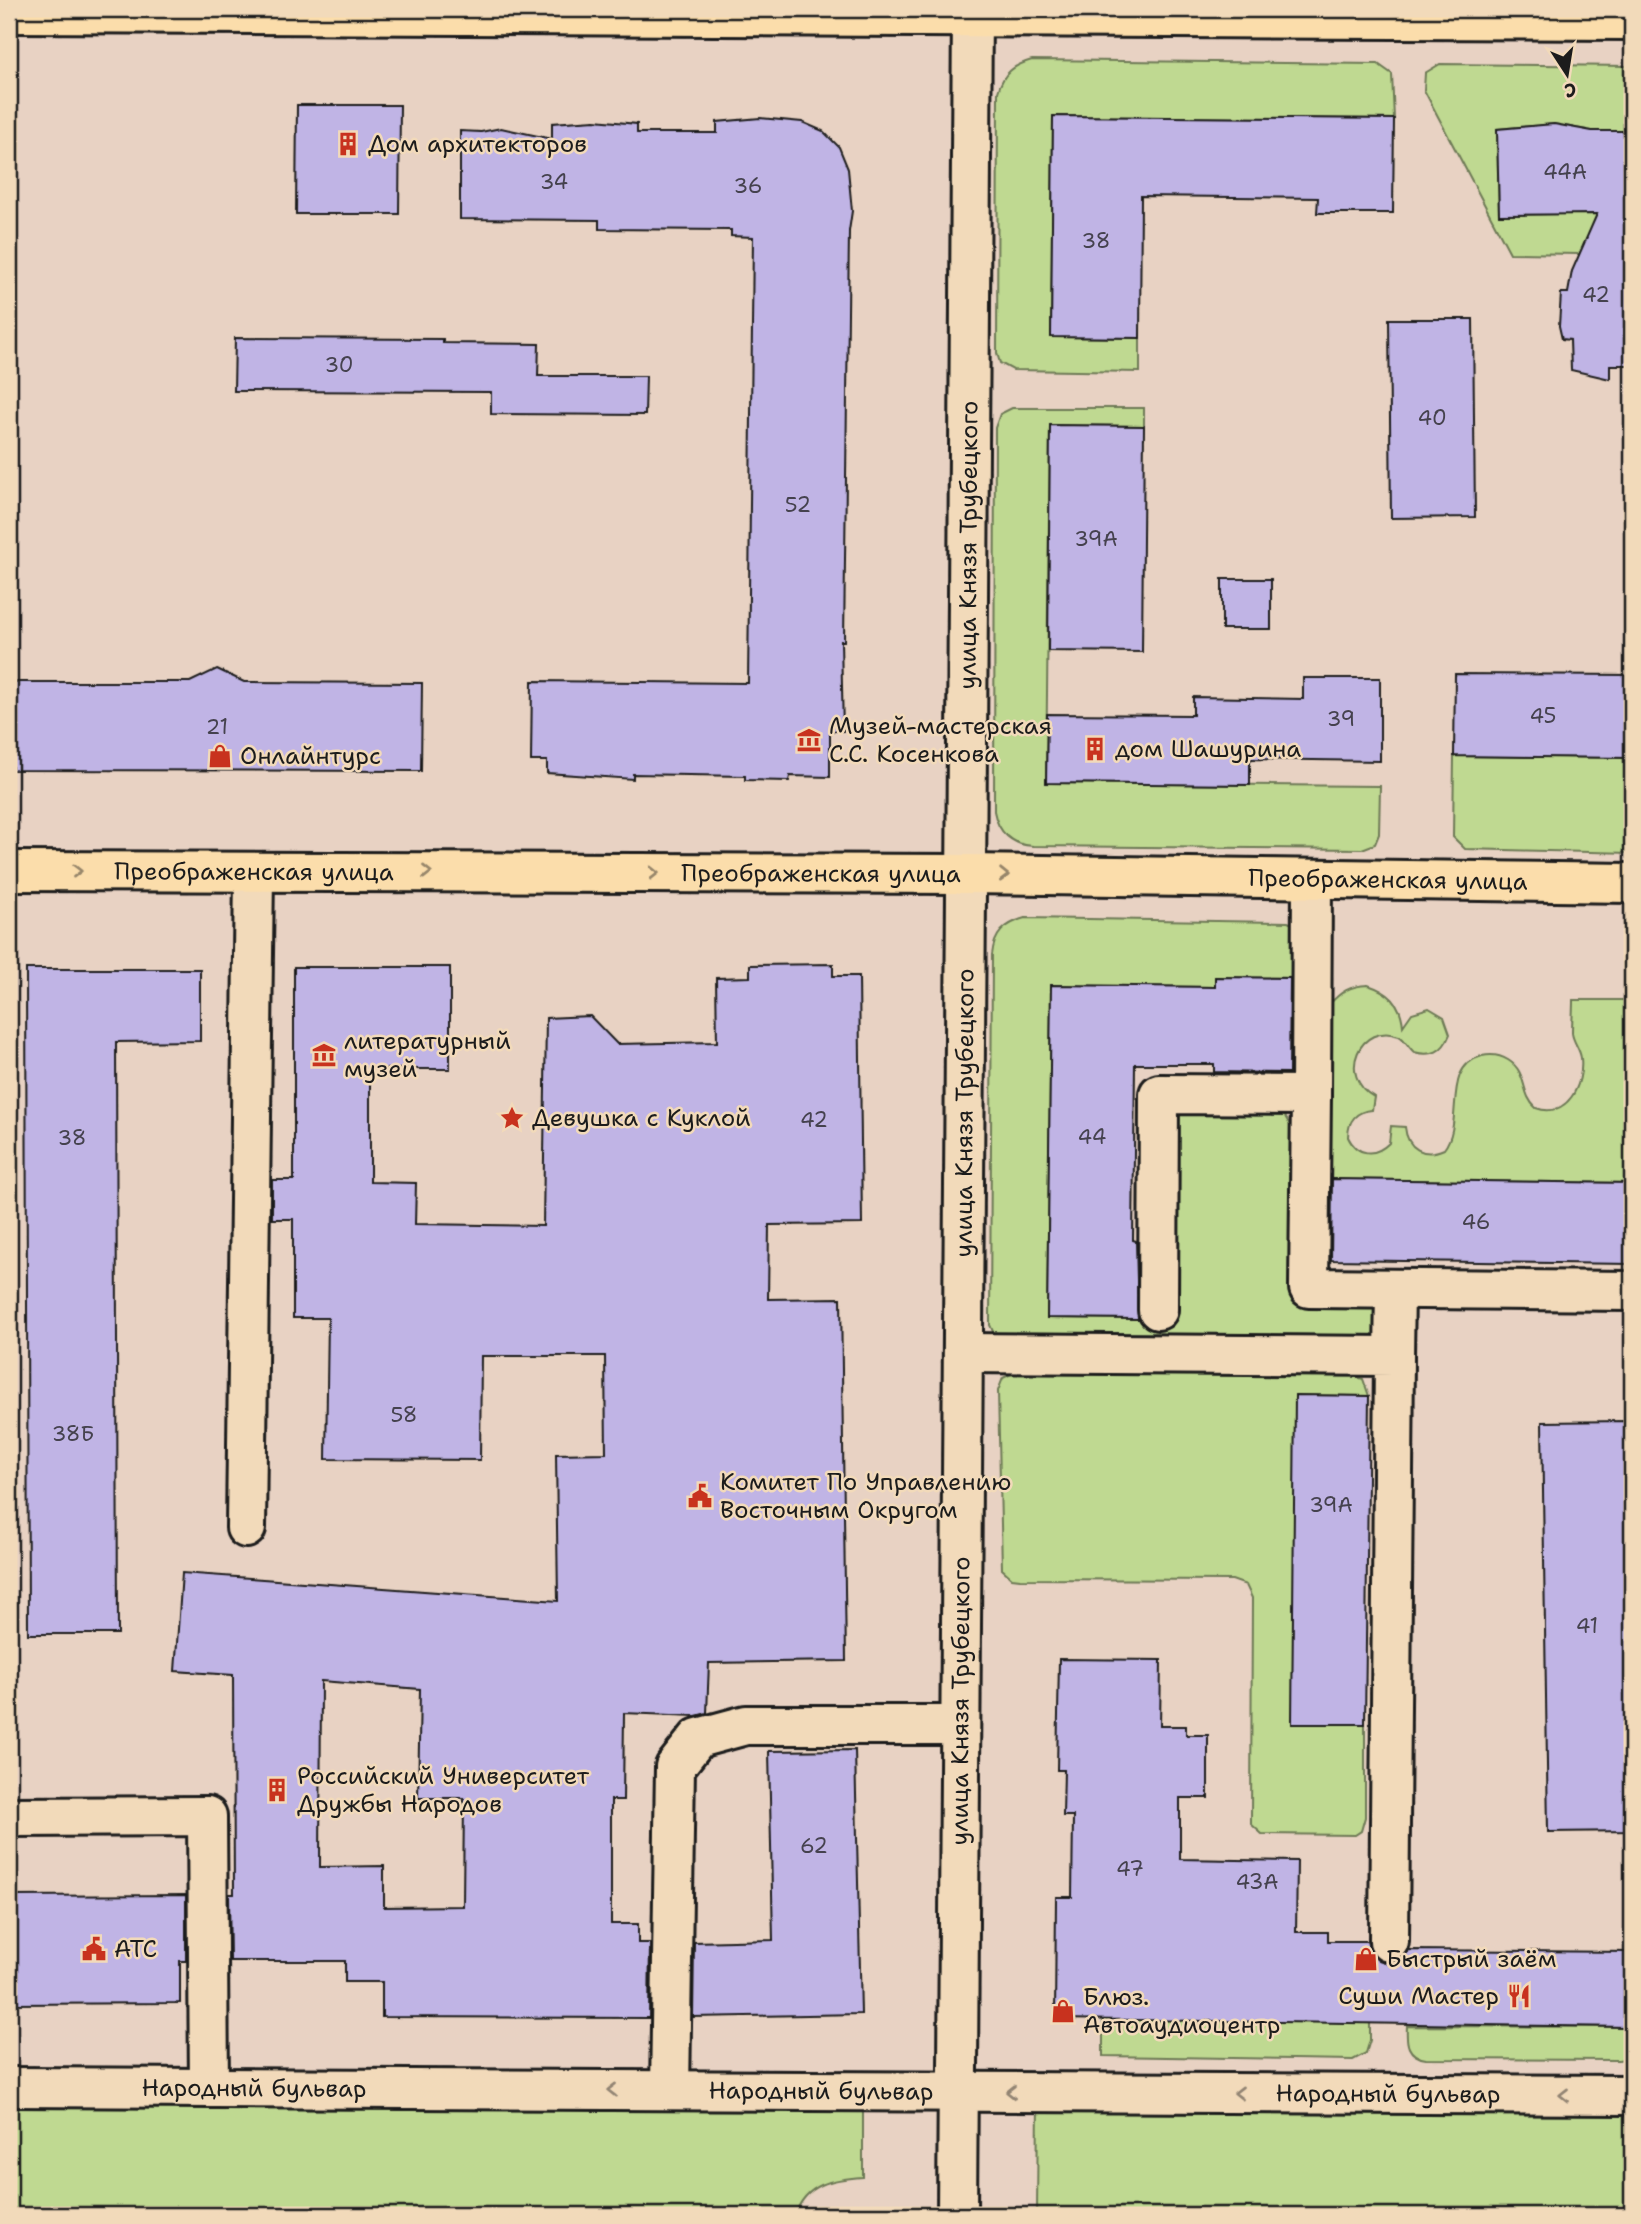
<svg xmlns="http://www.w3.org/2000/svg" width="1641" height="2224" font-family="'Shantell Sans',sans-serif">
<rect width="100%" height="100%" fill="#e8d2c3"/>
<filter id="ink" filterUnits="userSpaceOnUse"><feTurbulence type="fractalNoise" baseFrequency=".0143" numOctaves="2"/><feDisplacementMap in="SourceGraphic" scale="14" xChannelSelector="R" yChannelSelector="G"/><feConvolveMatrix kernelMatrix="1 2 1 2 8 2 1 2 1" color-interpolation-filters="sRGB"/></filter>
<g filter="url(#ink)">
<path fill="#bfd991" stroke="#6e7a56" stroke-width="2" d="M1032,60L1378,64L1392,74L1394,119L1053,116L1051,337L1140,338V372L1013,370L1000,363L997,353L998,92C1003,73 1014,65 1032,60Z
M1440,64L1632,66V131H1592L1554,124L1497,129L1499,215L1620,213L1590,237L1579,254L1510,253L1424,90L1425,73Z
M1012,408H1144V426L1050,425L1046,783L1380,786L1379,834L1375,844L1362,849L1033,846C1012,845 998,833 994,811L995,428L1000,414Z
M1454,756L1632,758V853L1465,849L1453,837Z
M1025,918L1288,922L1294,925L1299,978L1215,977V987L1051,985L1047,1318L1172,1319L1178,1114L1184,1109L1283,1113L1290,1125V1282L1372,1306C1380,1316 1380,1327 1374,1338H996L990,1325L992,955C994,934 1004,924 1025,918Z
M1368,985C1389,992 1401,1003 1403,1026L1412,1013L1429,1008L1444,1017L1450,1034C1443,1052 1432,1057 1414,1052C1408,1047 1405,1039 1399,1036C1360,1021 1336,1076 1374,1097L1372,1110C1356,1111 1348,1121 1348,1137C1357,1156 1375,1157 1389,1143L1391,1126L1405,1127C1407,1149 1424,1158 1444,1149C1465,1122 1441,1067 1482,1056C1491,1054 1500,1055 1508,1060C1528,1072 1520,1094 1536,1108C1567,1119 1584,1085 1581,1058C1580,1049 1573,1042 1572,1033C1572,1022 1573,1011 1573,1000H1632V1183L1320,1179L1329,1005C1341,991 1350,986 1368,985Z
M1015,1372L1350,1375L1363,1379L1369,1396L1296,1395L1293,1724H1365V1817L1361,1831L1355,1835L1262,1834L1251,1824L1252,1598L1246,1585L1232,1580L1020,1579L1012,1578L1002,1569L998,1391L1003,1378Z
M1103,2019H1109L1114,2025L1120,2020H1194L1199,2026L1205,2020L1370,2021V2040L1366,2053L1353,2060L1103,2056Z
M1407,2026L1632,2027V2052L1625,2059L1618,2060L1426,2059C1407,2056 1406,2043 1407,2026Z
M9,2090L863,2095V2177C833,2179 806,2183 795,2215H9Z
M1038,2098L1632,2099V2215H1037Z"/>
<path fill="#c0b4e5" stroke="#1c1c1c" stroke-width="2" fill-rule="evenodd" d="M297,105H400L399,214H296Z
M1053,116L1394,119L1393,213H1317L1318,198L1141,196L1140,338L1051,337Z
M760,118L802,122L823,131L839,147L848,169L852,211L849,231L844,641H841L843,731H830V777L790,776L789,781L745,780V776L633,774V779L547,773V761H531L532,681L748,683L753,237L731,236V230L599,229V220L460,219V131L481,132L501,128L552,139V123L595,120L637,124V133H717V122Z
M1554,124L1592,131H1632V365H1610V379L1571,370L1570,340L1562,339L1559,326L1561,293H1568L1572,271L1597,214L1499,215L1497,129Z
M1389,319H1473L1475,517L1391,518Z
M235,338L443,339V343L539,344L538,376H646L645,415L491,414V392L234,391Z
M1050,425L1144,426L1142,652L1048,651Z
M1222,579H1271V629H1222Z
M217,669L244,682L422,683L421,771L12,770L13,682H190Z
M1455,674L1632,675V758L1454,756Z
M1303,678H1380V761L1250,759V785L1046,783L1047,714L1193,715V697L1303,699Z
M833,964V976H859L862,1224L769,1225L768,1299L841,1298L846,1661L709,1663L707,1713L696,1716L624,1713L623,1800H611V1924H638V1943H650L649,2018L382,2017V1982H345V1961H230L229,1894H234L233,1675L175,1671L182,1573L558,1601L556,1454L606,1453L605,1356H481L480,1460L326,1459L328,1318H293V1219H272V1180H294V967H450V1069H370V1182L416,1183L415,1224L543,1226L546,1018L590,1016L617,1044L717,1042L716,978L750,977V965ZM321,1681L420,1689L418,1798H464L463,1906L384,1907V1866L320,1867Z
M26,969H200V1041L116,1042L118,1634H28Z
M1215,977L1290,978L1289,1073L1214,1072V1064H1135L1133,1240L1136,1241L1138,1319L1047,1318L1051,985L1215,987Z
M1332,1179L1632,1183V1264L1331,1260Z
M1295,1395L1369,1396L1365,1724H1292Z
M1626,1421L1632,1831L1548,1832L1542,1422Z
M1059,1659L1161,1660L1160,1726H1186V1735H1208V1798H1180V1859L1297,1861L1296,1932H1328V1941H1367L1370,1952L1379,1960L1388,1963L1400,1960L1409,1950L1632,1952V2027L1055,2019L1056,1897H1072L1073,1816H1063L1064,1770H1057Z
M855,1750L861,2014L693,2017L694,1942L773,1940L769,1751Z
M186,1895V1961H180V2003L9,2004V1896Z"/>
<g fill="none" stroke-linecap="round" stroke-linejoin="round">
<g stroke="#1c1c1c" stroke-width="44">
<g id="minor">
<path d="M1311,1095L1309,1288L1632,1291"/>
<path d="M1158,1310L1159,1094L1311,1095L1312,879"/>
<path d="M963,1353L1394,1356L1389,1941"/>
<path d="M1394,1356L1395,1289"/>
<path d="M246,1528L254,872"/>
<path d="M9,1817L207,1816L209,2088"/>
<path id="s1" d="M9,2087L1632,2095"/>
<path d="M670,2090L675,1767L698,1738L746,1725H960"/>
<path id="s2" d="M957,2215L972,9"/>
</g>
</g>
<g stroke="#1c1c1c" stroke-width="44">
<g id="major">
<path d="M9,13L1632,20"/>
<path id="s3" d="M9,871L966,874L1632,883"/>
</g>
</g>
<use href="#minor" stroke="#f2daba" stroke-width="38"/>
<use href="#major" stroke="#fbddab" stroke-width="38"/>
</g>
<defs><path id="oneway-chevron" d="M-2-3.5L2.5 0L-2 3.5" fill="none" stroke-width="1.6" stroke-linecap="round" stroke-linejoin="round" transform="scale(1.75)"/></defs>
<g stroke="#97866b">
<use href="#oneway-chevron" transform="translate(77 871)"/>
<use href="#oneway-chevron" transform="translate(427 872)"/>
<use href="#oneway-chevron" transform="translate(654 873)"/>
<use href="#oneway-chevron" transform="translate(1004 875) rotate(1)"/>
</g>
<g stroke="#928473">
<use href="#oneway-chevron" transform="translate(612 2090) rotate(-180)"/>
<use href="#oneway-chevron" transform="translate(1011 2092) rotate(-180)"/>
<use href="#oneway-chevron" transform="translate(1239 2093) rotate(-180)"/>
<use href="#oneway-chevron" transform="translate(1564 2095) rotate(-180)"/>
</g>
</g>
<defs>
<g id="building-bare" transform="scale(1.89)"><path d="M-4-6H4V6H1V3H-1V6H-4ZM-2.5-4.3h1.7v1.8h-1.7ZM.8-4.3h1.7v1.8H.8ZM-2.5-1h1.7V.8h-1.7ZM.8-1h1.7V.8H.8Z" fill="#c8321e" stroke="#f2daba" stroke-width="2.5" paint-order="stroke"/></g>
<g id="museum-bare" transform="scale(1.89)"><path d="M0-6L6-3V-2H-6V-3ZM-5-1h2V3h-2ZM-1-1h2V3h-2ZM3-1h2V3H3ZM-6 4H6V6H-6Z" fill="#c8321e" stroke="#f2daba" stroke-width="2.5" paint-order="stroke"/></g>
<g id="shop-bare" transform="scale(1.89)"><path d="M-5-2.5h2.3a2.7 3.5 0 0 1 5.4 0H5L5.5 6h-11ZM-1.5-2.5h3a1.5 2.3 0 0 0-3 0Z" fill="#c8321e" stroke="#f2daba" stroke-width="2.5" paint-order="stroke"/></g>
<g id="sight-bare" transform="scale(1.89)"><path d="M0-6L1.8-2.2L6-1.7L2.9 1.2L3.7 5.4L0 3.3L-3.7 5.4L-2.9 1.2L-6-1.7L-1.8-2.2Z" fill="#c8321e" stroke="#f2daba" stroke-width="2.5" paint-order="stroke"/></g>
<g id="civic-bare" transform="scale(1.89)"><path d="M-.6-6.5H3V-4.5H.6V-3L4-1V1h2V6H-6V1h2V-1L-.6-3ZM-1.2 2.5V6h2.4V2.5Z" fill="#c8321e" stroke="#f2daba" stroke-width="2.5" paint-order="stroke"/></g>
<g id="restaurant-bare" transform="scale(1.89)"><path d="M-5-6h1v4h1v-4h1v4h1v-4h1v5L-1.5 .5V6h-2V.5L-5-1ZM5-6V6H3V1.5H1.5Q1.5-4 5-6Z" fill="#c8321e" stroke="#f2daba" stroke-width="2.5" paint-order="stroke"/></g>
</defs>
<g fill-rule="evenodd">
<use href="#building-bare" x="348" y="144"/>
<use href="#museum-bare" x="809" y="740"/>
<use href="#building-bare" x="1095" y="749"/>
<use href="#shop-bare" x="220" y="756"/>
<use href="#museum-bare" x="324" y="1055"/>
<use href="#sight-bare" x="512" y="1118"/>
<use href="#civic-bare" x="700" y="1496"/>
<use href="#building-bare" x="277" y="1790"/>
<use href="#civic-bare" x="94" y="1949"/>
<use href="#shop-bare" x="1366" y="1959"/>
<use href="#restaurant-bare" x="1519" y="1996"/>
<use href="#shop-bare" x="1063" y="2011"/>
</g>
<g text-anchor="middle" dominant-baseline="central" stroke-width="5" stroke-linejoin="round" paint-order="stroke">
<g font-size="21" fill="#45424e">
<text x="1565" y="172">44А</text>
<text x="554" y="182">34</text>
<text x="748" y="186">36</text>
<text x="1096" y="241">38</text>
<text x="1596" y="295">42</text>
<text x="339" y="365">30</text>
<text x="1432" y="418">40</text>
<text x="798" y="505">52</text>
<text x="1096" y="539">39А</text>
<text x="1543" y="716">45</text>
<text x="1341" y="719">39</text>
<text x="217" y="727">21</text>
<text x="814" y="1120">42</text>
<text x="1092" y="1137">44</text>
<text x="72" y="1138">38</text>
<text x="1476" y="1222">46</text>
<text x="404" y="1415">58</text>
<text x="73" y="1434">38Б</text>
<text x="1331" y="1505">39А</text>
<text x="1587" y="1626">41</text>
<text x="814" y="1846">62</text>
<text x="1130" y="1869">47</text>
<text x="1257" y="1882">43А</text>
</g>
<g font-size="24" fill="#1c1c1c" stroke="#f2daba" text-anchor="start">
<text x="368" y="144">Дом архитекторов</text>
<text x="829" y="726">Музей-мастерская<tspan x="829" dy="28">С.С. Косенкова</tspan></text>
<text x="1115" y="749">дом Шашурина</text>
<text x="240" y="756">Онлайнтурс</text>
<text x="344" y="1041">литературный<tspan x="344" dy="28">музей</tspan></text>
<text x="532" y="1118">Девушка с Куклой</text>
<text x="720" y="1482">Комитет По Управлению<tspan x="720" dy="28">Восточным Округом</tspan></text>
<text x="297" y="1776">Российский Университет<tspan x="297" dy="28">Дружбы Народов</tspan></text>
<text x="114" y="1949">АТС</text>
<text x="1386" y="1959">Быстрый заём</text>
<text x="1499" y="1996" text-anchor="end">Суши Мастер</text>
<text x="1083" y="1997">Блюз.<tspan x="1083" dy="28">Автоаудиоцентр</tspan></text>
</g>
<g font-size="24" fill="#1c1c1c" stroke="#f2daba">
<text stroke="none"><textPath href="#s2" startOffset="1670">улица Князя Трубецкого</textPath></text>
<text stroke="none"><textPath href="#s3" startOffset="245">Преображенская улица</textPath></text>
<text stroke="none"><textPath href="#s3" startOffset="812">Преображенская улица</textPath></text>
<text stroke="none"><textPath href="#s3" startOffset="1379">Преображенская улица</textPath></text>
<text stroke="none"><textPath href="#s2" startOffset="1102">улица Князя Трубецкого</textPath></text>
<text stroke="none"><textPath href="#s2" startOffset="514">улица Князя Трубецкого</textPath></text>
<text stroke="none"><textPath href="#s1" startOffset="245">Народный бульвар</textPath></text>
<text stroke="none"><textPath href="#s1" startOffset="812">Народный бульвар</textPath></text>
<text stroke="none"><textPath href="#s1" startOffset="1379">Народный бульвар</textPath></text>
</g>
</g>
<rect width="1641" height="2224" fill="none" stroke="#f2daba" stroke-width="35"/>
<rect x="18" y="18" width="1606" height="2189" fill="none" stroke="#1c1c1c" stroke-width="2.5" filter="url(#ink)"/>
<g transform="translate(1567 74) rotate(168)" stroke="#f2daba" stroke-width="5" paint-order="stroke">
<path d="M0-5L12 26L0 18L-12 26Z" fill="#1c1c1c"/>
<text y="-10" font-size="19" font-weight="bold" text-anchor="middle" fill="#1c1c1c">С</text>
</g>
</svg>
